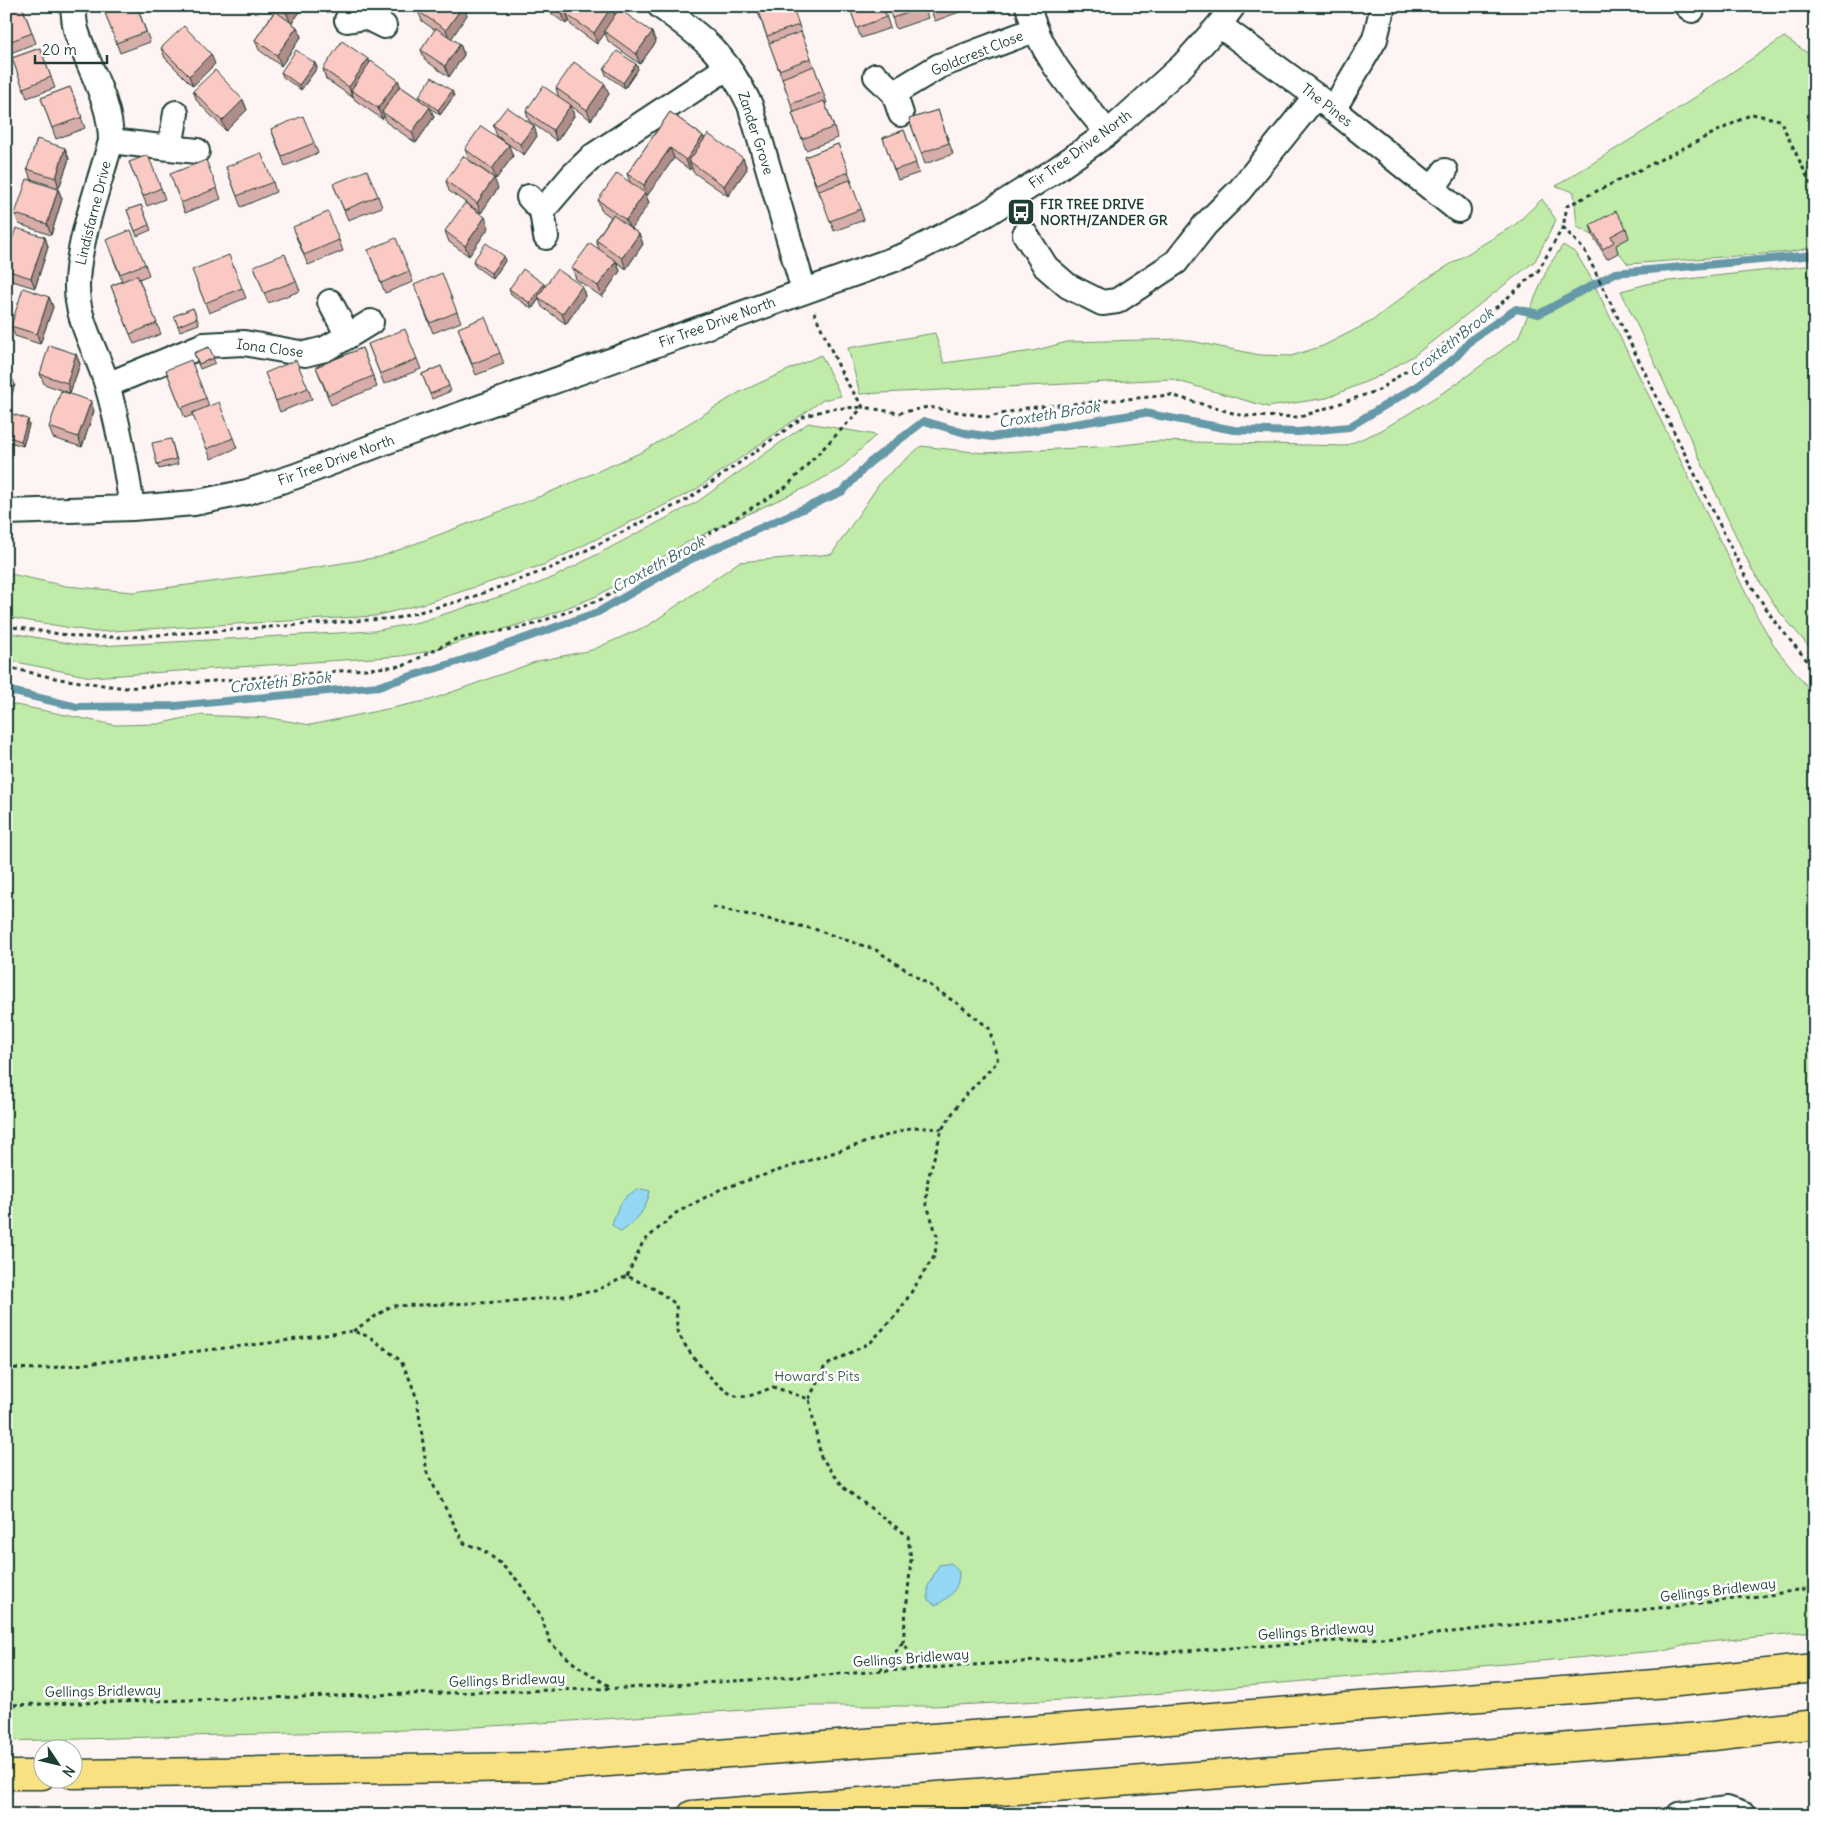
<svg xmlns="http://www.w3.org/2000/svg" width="1821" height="1821" font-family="Delius,sans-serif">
<rect width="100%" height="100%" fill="#fef4f3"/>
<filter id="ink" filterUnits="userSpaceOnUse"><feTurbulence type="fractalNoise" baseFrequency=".02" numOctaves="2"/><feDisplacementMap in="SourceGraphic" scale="10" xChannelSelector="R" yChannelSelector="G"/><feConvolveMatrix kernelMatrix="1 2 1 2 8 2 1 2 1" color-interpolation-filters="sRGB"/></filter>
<g filter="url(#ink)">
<path fill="#c0eba8" stroke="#70946e" d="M1784,37L1815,58V247L1790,252L1628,264L1614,246L1577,227L1574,192L1556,186L1654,125Z
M1542,199L1556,220L1535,261L1415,355L1375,378L1327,398L1268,407L1171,379L860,394L848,348L935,333L944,363L1033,351L1067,342L1181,339L1260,355L1291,356L1323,346L1372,321L1423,281L1516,224Z
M1563,245L1576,253L1591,278L1757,616L1777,650L1815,696V1631L1689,1644L1669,1650L1106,1698L933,1706H809L444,1729L6,1741V703L115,725L158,724L197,715L271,718L310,725L430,700L538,661L592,650L649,625L739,562L832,554L882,480L921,446L983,453L1114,446L1157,441L1345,446L1380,431L1452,387L1518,338L1548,267Z
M1815,265V654L1778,610L1751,568L1621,291L1651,283Z
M821,355L841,396L823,400L695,490L546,564L426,603L375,616L95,632L6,617V573L66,586L133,592L281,573L380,557L541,496L642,452L740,392Z
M808,423L876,435L840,469L807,487L691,540L597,596L541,618L430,651L402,656L91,677L6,660V632L78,645L99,646L374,631L419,622L527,588L554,577L697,502Z"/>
<path fill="#93d7f5" stroke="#6599a8" d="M642,1189L650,1191C646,1210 637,1221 621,1232L612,1225C616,1209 624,1192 642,1189Z
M951,1563L959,1572C959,1589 951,1597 936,1605L928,1600V1586L939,1565Z"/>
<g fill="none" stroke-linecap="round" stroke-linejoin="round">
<path stroke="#6599a8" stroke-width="8" d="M6,690L77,707L175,706L379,686L463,660L598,612L689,560L843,491L869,463L924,421L965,433L992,437L1144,413L1234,430L1298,432L1349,427L1417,386L1455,358L1472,339L1516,309L1539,314L1615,273L1815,255"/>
<g stroke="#1f3d34" stroke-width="28">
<path id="minor" d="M73,6C74,15 74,25 77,33C89,69 111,102 111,141C100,182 76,247 77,288C77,322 98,353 107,385C119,426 126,467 132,508
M660,6C704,38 726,55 750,105L804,291
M1028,6C1040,56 1076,94 1108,133
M1687,6L1692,10
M347,20L366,17L384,26
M1219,25L1316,96L1432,189
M876,76L894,93L901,114
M894,93L939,66L1034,30
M1333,110L1375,39L1383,6
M176,113L170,148L197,151
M111,141L170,148
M1445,171L1432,189L1458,210
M529,197L542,211L546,237
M542,211L572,176L593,156L728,67
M1025,234L1046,267L1068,286L1102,303L1117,301L1176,262L1205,225L1240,190L1316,96
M330,302L348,336L371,322
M107,385L204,345L244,343L305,354L325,349L348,336
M6,512L132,508L194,503L247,492L296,476L406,434L906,255L986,214L1054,171L1108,133L1183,65L1219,25L1233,6
M1679,1815L1727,1809L1744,1815"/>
</g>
<g stroke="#1f3d34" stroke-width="31">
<path id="highway" d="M72,1774L541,1767L1668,1683L1815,1668
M6,1775H42
M692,1815L1713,1736L1815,1724"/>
</g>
<path stroke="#1f3d34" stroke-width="3" stroke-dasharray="4 4" stroke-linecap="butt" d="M1563,227L1585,251L1745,576L1775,622L1815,670
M814,312L844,378L863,407L899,413L928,407L989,417L1027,408L1171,395L1243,416L1300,417L1379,390L1498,306L1538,271L1563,227L1567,206L1752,114L1780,120L1815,193
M6,626L80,637H130L397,618L467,599L551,568L690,498L805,416L829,409L863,407
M6,667L59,679L125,688L403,666L456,639L529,626L602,599L786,487L863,407
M713,907L814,929L876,950L958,1004L989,1028L998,1061L962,1099L942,1129L928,1179L926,1202L937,1236L935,1255L898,1313L871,1342L825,1366L809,1399
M627,1276L643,1242L676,1213L721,1189L913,1127L942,1129
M353,1331L391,1306L503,1302L558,1297L595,1291L627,1276L655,1289L676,1304C677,1312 676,1323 678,1331C683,1348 719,1392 736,1396C748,1399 763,1391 773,1387L809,1399L821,1457L845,1489L908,1536L911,1560L903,1642L921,1669
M6,1368L40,1369L269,1343L353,1331L370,1337L401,1361L410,1380L417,1399L427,1473L464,1543L483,1550L500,1563L518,1581L540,1614L551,1644L576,1665L612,1688
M880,1671L903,1642
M6,1705L628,1688L1427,1635L1769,1595L1815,1587"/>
<use href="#minor" stroke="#fff" stroke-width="24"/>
<use href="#highway" stroke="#f9e181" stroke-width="28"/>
</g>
<path fill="#d7ada9" stroke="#1f3d34" d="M22,6L36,43L8,54L6,50V9Z
M137,6L150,42L120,53L103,7Z
M266,6H304L292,23L297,27L301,37L281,66L259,50L255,40L274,12Z
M422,6H464L467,15L451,38L460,44L464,55L449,77L425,60L421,50L435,30L422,21L418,11Z
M541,6H612L615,14L656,42L640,64L608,41L605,33L597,44L571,25L569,20L566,24Z
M741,6H754L750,13Z
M792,6L827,103H825L838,138L806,150L792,113L794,112L757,9Z
M849,6H883L890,28L861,38Z
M888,6H924L928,18L896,29Z
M929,6H961L962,11L935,21Z
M40,48L55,88L27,98L12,58Z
M161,48L215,64L193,86L165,58Z
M368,59L370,63L398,80L400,86L420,100L419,96L452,91L454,96L440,115L430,108L434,117L416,143L386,122L384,116L382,119L355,100L353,96L352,97L326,79L323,69Z
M315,63L317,68L301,90L283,77L281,72Z
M636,64L638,69L625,88L606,75L604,69Z
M70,87L85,128L56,139L41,98Z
M556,88L609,94L591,120L571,106L574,116L557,141L529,121L526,111L559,98Z
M193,91L243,100L247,110L226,131L197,101Z
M938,110L953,154L925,164L909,119Z
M670,112L703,136L705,139L743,158L747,169L728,196L693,172L692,168L690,170L674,158L647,196L646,195L649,203L631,228L639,234L643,244L626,269L617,262L620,271L602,297L576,279L572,268L599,249L596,240L611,217L601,210L598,200L630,182L627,174Z
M493,125L537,136L524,155L497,136Z
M271,129L314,143L318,153L285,166Z
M904,130L919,173L898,180L883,138Z
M838,144L852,182L851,183L864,220L834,231L821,194L819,195L805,157Z
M65,148L69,159L59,188L31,179L27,169Z
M465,149L513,156L496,179L469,160Z
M129,162L161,188L165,199L147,206Z
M226,167L273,182L276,192L241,207Z
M446,181L498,188L481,213L449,191Z
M333,184L378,196L382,207L348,220Z
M174,185L217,188L221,199L185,213Z
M58,189L62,199L51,235L19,224L15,214Z
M141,205L151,230L137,236L127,210Z
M1590,225L1626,228L1629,238L1616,245L1618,253L1607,259L1593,236Z
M489,227L469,256L449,242L445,231Z
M45,237L48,247L35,288L6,279V257Z
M296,237L339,240L343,251L308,265Z
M110,250L145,264L149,275L139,279L161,334L134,344L111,286L122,281Z
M368,250L409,271L413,282L385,293Z
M473,261H505L493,279L475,266Z
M254,266L296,281L300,291L268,303Z
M196,280L242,288L246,298L209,313Z
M544,284L545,287L582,286L585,296L566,324L542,307L539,299L532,309L511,294L509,289Z
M418,295L457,312L461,322L433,333Z
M49,297L53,307L40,344L15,336L11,326Z
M193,308L199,324L180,331L174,316Z
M461,339L500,353L504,364L476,375Z
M368,344L417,359L421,369L384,384Z
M209,347L215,363L200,369L194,353Z
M362,348L377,387L331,405L316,367Z
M76,354L80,364L70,393L44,384L40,374Z
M441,366L451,391L432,399L422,374Z
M166,370L206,398L209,406L233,438L237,448L211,459L193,415L185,418Z
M269,383L308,388L312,399L280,412Z
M94,411L82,447L53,438L49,427Z
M6,420L29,425L23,446L6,441Z
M171,439L178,464L159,469L157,464Z"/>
<path fill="#af8d89" stroke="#1f3d34" d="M292,6H304L291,24L287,14Z
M463,6H464L467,15L450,41L446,30Z
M568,6H578L567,15L569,20L566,24L562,14Z
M612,6L616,17L604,31L605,33L597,44L594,33Z
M748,6H754L750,13Z
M297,27L301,37L281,66L277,55Z
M652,32L656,42L640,64L636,54Z
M460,44L464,55L449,77L445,66Z
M211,54L215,64L193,86L189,76Z
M368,59L372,69L351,90L353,96L352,97L349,87Z
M315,63L317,68L301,90L299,85Z
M636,64L638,69L625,88L623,83Z
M398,80L402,90L382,112L384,116L382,119L378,108Z
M605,84L609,94L591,120L587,110Z
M452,91L454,96L440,115L438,110Z
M243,100L247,110L226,131L222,121Z
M571,105L574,116L557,141L553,130Z
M430,107L434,117L416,143L412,132Z
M534,126L537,136L524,155L520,144Z
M703,136L707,146L689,161L692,168L690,170L686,160Z
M509,145L513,156L496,179L492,169Z
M65,148L69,159L59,188L56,178Z
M670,148L674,158L647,196L644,185Z
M743,158L747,169L728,196L724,186Z
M494,178L498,188L481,213L477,203Z
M58,189L62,199L51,235L47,224Z
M645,193L649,203L630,231L626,220Z
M485,217L489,227L469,256L465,246Z
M639,234L643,244L626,269L622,258Z
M45,237L48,247L35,288L31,278Z
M504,256L505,261L493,279L491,273Z
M616,261L620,271L602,297L598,286Z
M544,284L546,289L538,297L539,299L532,309L530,303Z
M582,286L585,296L566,324L562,314Z
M49,297L53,307L40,344L37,334Z
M76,354L80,364L70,393L67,383Z
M13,380L15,385L6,412V401Z
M91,401L94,411L82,447L78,437Z
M28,419L29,425L23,446L21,441Z"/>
<path fill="#fac9c4" stroke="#1f3d34" d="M15,6H22L32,33L6,43V9Z
M105,6H137L146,32L116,43L103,7Z
M277,6H292L287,14Z
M422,6H463L446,30L418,11Z
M551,6H568L562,14Z
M573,6H612L594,33L567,15Z
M766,6H792L799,25L767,36L757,9Z
M849,6H883L886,17L857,28Z
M888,6H924V7L892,18Z
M929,6H943L931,10Z
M619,9L652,32L636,54L604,31Z
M275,11L297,27L277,55L255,40Z
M184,26L211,54L189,76L161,48Z
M436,28L460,44L445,66L421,50Z
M801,32L811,58L779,70L769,43Z
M342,41L368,59L349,87L323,69Z
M40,48L51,77L23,88L12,58Z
M296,50L315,63L299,85L281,72Z
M617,51L636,64L623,83L604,69Z
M371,61L398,80L378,108L351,90Z
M574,62L605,84L587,110L556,88Z
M814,66L823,92L791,104L782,78Z
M215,70L243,100L222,121L193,91Z
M432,77L452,91L438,110L419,96Z
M400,86L430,107L412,132L382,112Z
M543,86L571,105L553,130L526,111Z
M70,87L82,117L52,128L41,98Z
M824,101L834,127L802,139L792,113Z
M507,107L534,126L520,144L493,125Z
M938,110L949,143L921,153L909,119Z
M670,112L703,136L686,160L670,148L644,185L627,174Z
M303,116L314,143L282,156L271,129Z
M481,126L509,145L492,169L465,149Z
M904,130L916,163L894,170L883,138Z
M708,134L743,158L724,186L689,161Z
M37,139L65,148L56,178L27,169Z
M838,144L849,172L816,184L805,157Z
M261,153L273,182L237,196L226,167Z
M148,155L161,188L143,196L129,162Z
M463,156L494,178L477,203L446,181Z
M206,160L217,188L181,203L170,174Z
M367,170L378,196L344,210L333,184Z
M617,173L645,193L626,220L598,200Z
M27,179L58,189L47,224L15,214Z
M850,180L861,209L830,221L819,191Z
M465,203L485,217L465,246L445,231Z
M141,205L149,225L135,231L127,210Z
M1616,211L1626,228L1611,236L1614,242L1603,249L1590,225Z
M328,212L339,240L304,255L293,227Z
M613,215L639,234L622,258L596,240Z
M16,228L45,237L31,278L6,270V257Z
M131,230L145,264L120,274L106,240Z
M396,238L409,271L381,283L368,250Z
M486,243L504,256L491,273L473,261Z
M590,243L616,261L598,286L572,268Z
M285,254L296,281L264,293L254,266Z
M229,255L242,288L205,303L192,270Z
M523,269L544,284L530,303L509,289Z
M557,269L582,286L562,314L538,297Z
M442,273L457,312L430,323L414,285Z
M137,275L157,323L130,334L111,286Z
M23,288L49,297L37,334L11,326Z
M193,308L197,318L178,326L174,316Z
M485,317L500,353L472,364L458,328Z
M405,329L417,359L380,374L368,344Z
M49,345L76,354L67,383L40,374Z
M209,347L214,358L199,364L194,353Z
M362,348L373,376L328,395L316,367Z
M191,360L206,398L181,408L166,370Z
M296,360L308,388L276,401L265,373Z
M441,366L449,386L430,394L422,374Z
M6,378L13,380L6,401Z
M61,391L91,401L78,437L49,427Z
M219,402L233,438L207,449L192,413Z
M9,413L28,419L21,441L6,436V420Z
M171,439L176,459L157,464L152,443Z"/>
</g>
<defs>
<g id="bus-square" transform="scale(1.4375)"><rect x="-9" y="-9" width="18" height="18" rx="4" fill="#1f3d34" stroke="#fff"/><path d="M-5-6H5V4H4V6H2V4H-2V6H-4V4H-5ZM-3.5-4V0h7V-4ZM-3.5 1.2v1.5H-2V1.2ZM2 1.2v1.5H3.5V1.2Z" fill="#fff"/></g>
</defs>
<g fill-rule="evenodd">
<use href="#bus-square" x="1021" y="212"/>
</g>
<g text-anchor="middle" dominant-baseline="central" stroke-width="5" stroke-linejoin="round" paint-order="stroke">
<g font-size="14" fill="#1f3d34" stroke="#fff">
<text transform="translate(977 53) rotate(-22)">Goldcrest Close</text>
<text transform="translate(1327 105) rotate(38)">The Pines</text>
<text transform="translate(756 133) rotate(72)">Zander Grove</text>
<text transform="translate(1080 149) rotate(-36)">Fir Tree Drive North</text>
<text transform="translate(93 213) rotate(-76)">Lindisfarne Drive</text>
<text transform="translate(717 322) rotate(-20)">Fir Tree Drive North</text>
<text transform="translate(270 348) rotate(7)">Iona Close</text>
<text transform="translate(336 460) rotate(-20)">Fir Tree Drive North</text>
<text transform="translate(1718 1590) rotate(-7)">Gellings Bridleway</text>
<text transform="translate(1316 1631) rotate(-4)">Gellings Bridleway</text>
<text transform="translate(911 1658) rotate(-4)">Gellings Bridleway</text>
<text transform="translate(507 1680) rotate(-2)">Gellings Bridleway</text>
<text transform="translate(103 1691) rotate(-1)">Gellings Bridleway</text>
</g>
<g font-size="14" font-weight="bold" fill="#1f3d34" stroke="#fff" text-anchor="start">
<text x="1040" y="204">FIR TREE DRIVE<tspan x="1040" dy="16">NORTH/ZANDER GR</tspan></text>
</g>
<g font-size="14" fill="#3f604b" stroke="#fff">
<text x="817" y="1376">Howard's Pits</text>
</g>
<g font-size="15" font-style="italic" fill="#3c6464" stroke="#fff">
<text transform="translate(1451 342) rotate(-38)">Croxteth Brook</text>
<text transform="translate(1049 414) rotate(-9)">Croxteth Brook</text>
<text transform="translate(658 564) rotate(-28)">Croxteth Brook</text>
<text transform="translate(280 682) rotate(-6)">Croxteth Brook</text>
</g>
</g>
<rect width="1821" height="1821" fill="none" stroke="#fff" stroke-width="25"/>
<rect x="12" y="12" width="1796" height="1796" fill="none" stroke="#1f3d34" stroke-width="2" filter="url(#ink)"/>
<g transform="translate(58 1764) rotate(125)"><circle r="24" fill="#ffffff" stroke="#a5b1ae"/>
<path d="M0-4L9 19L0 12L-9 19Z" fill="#1f3d34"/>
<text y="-8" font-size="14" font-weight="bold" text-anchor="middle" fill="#1f3d34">N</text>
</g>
<path d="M35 55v8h72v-8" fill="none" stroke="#1f3d34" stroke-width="2.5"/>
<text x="42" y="55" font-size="15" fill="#1f3d34" stroke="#ffffff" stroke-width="4" paint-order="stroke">20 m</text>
</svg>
